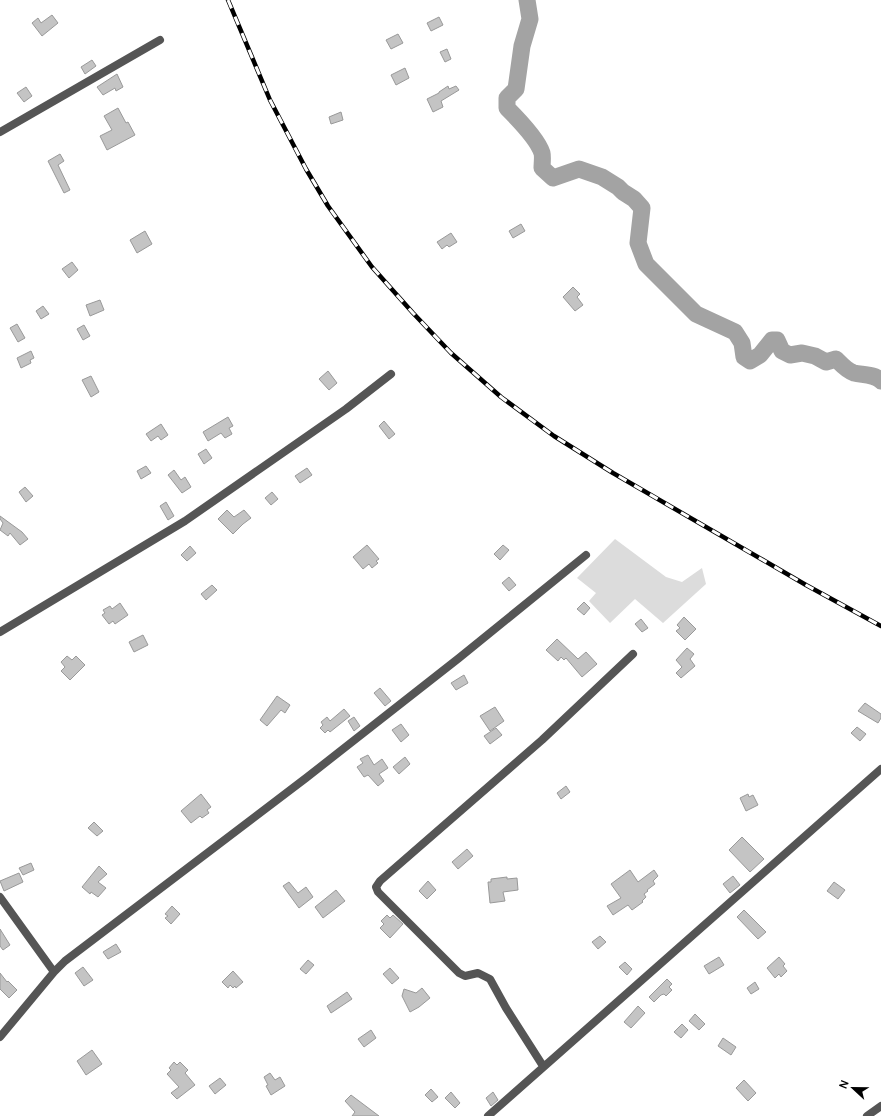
<svg xmlns="http://www.w3.org/2000/svg" width="881" height="1116" font-family="Manrope,sans-serif">
<rect width="100%" height="100%" fill="#fff"/>
<path fill="#dcdcdc" d="M615,539L666,577L682,582L702,568L706,584L663,623L635,599L610,623L589,601L596,593L577,578Z"/>
<g fill="none" stroke-linecap="round" stroke-linejoin="round">
<path stroke="#a3a3a3" stroke-width="17" d="M527,0L530,19L522,46L516,89L507,98V108C516,117 538,140 542,153C543,157 542,164 542,168L553,178L579,169L602,177L618,187L623,192L634,199L642,208L638,243L646,264L696,314L735,332L742,343L744,357L750,361L760,355L772,340H777L782,351L790,355L802,353L815,356L826,362L836,359C841,364 847,371 854,373C863,375 875,374 881,381"/>
</g>
<path fill="#c4c4c4" stroke="#999" d="M52,15L58,23L42,36L32,23L38,18L41,23Z
M439,17L443,25L431,31L427,23Z
M398,34L403,43L391,49L386,40Z
M447,49L451,59L445,62L440,52Z
M92,60L96,66L85,74L81,67Z
M405,68L409,78L396,85L391,75Z
M117,74L123,87L116,91L115,88L103,95L97,87Z
M448,86L449,89L456,86L459,90L441,101L443,107L433,112L427,99L439,93V92Z
M26,87L32,96L24,102L17,93Z
M118,108L126,123L128,122L135,135L107,150L100,136L112,130L104,116Z
M341,112L343,120L331,124L329,117Z
M60,154L64,161L58,165L70,190L64,193L48,161Z
M521,224L525,231L513,238L509,231Z
M145,231L152,244L137,253L130,240Z
M451,233L457,242L449,247L447,245L442,249L437,242Z
M72,262L78,270L69,278L62,269Z
M573,287L580,294L577,297L583,305L575,311L563,297Z
M100,300L104,310L90,316L86,305Z
M43,306L49,314L41,319L36,311Z
M17,324L25,338L18,342L10,328Z
M84,325L90,336L83,340L77,329Z
M31,351L34,358L30,360L31,363L21,368L17,358Z
M328,371L337,383L329,390L319,379Z
M91,376L99,392L91,397L82,380Z
M228,417L233,426L229,428L232,434L225,438L221,433L208,441L203,432Z
M384,421L395,434L389,439L379,426Z
M161,424L168,435L161,440L158,436L151,441L146,434Z
M206,449L212,458L204,464L198,454Z
M146,466L151,473L141,479L137,471Z
M307,468L312,475L300,483L295,476Z
M174,470L181,480L185,477L191,487L182,493L168,475Z
M25,487L33,496L26,502L19,492Z
M272,492L278,499L271,505L265,498Z
M166,502L174,516L168,520L160,506Z
M227,510L234,517L244,510L251,518L243,524L233,534L218,519Z
M0,516L22,532L28,539L20,545L10,533L8,536L0,530L3,523L0,519Z
M367,545L379,559L376,561L378,563L372,568L369,564L363,569L353,557Z
M503,545L509,550L500,560L494,554Z
M190,546L196,553L187,561L181,555Z
M509,577L516,585L509,591L502,583Z
M212,585L217,590L206,600L201,594Z
M584,602L590,608L584,615L577,609Z
M120,603L128,615L115,624L113,621L109,624L102,615L105,613L103,610L110,606L112,609Z
M684,617L696,629L685,640L676,631L680,628L677,625Z
M641,619L648,628L642,632L635,624Z
M143,635L148,645L134,652L129,642Z
M557,639L578,659L586,652L597,664L582,677L566,658L564,660L561,657L558,661L546,650Z
M687,648L694,654L690,659L695,666L681,678L676,673L682,667L676,660Z
M67,656L72,660L76,656L85,665L70,680L61,671L65,667L61,662Z
M464,675L468,683L456,690L451,683Z
M380,688L391,701L385,706L374,693Z
M277,696L290,705L285,713L281,710L267,726L260,720Z
M865,703L881,714V718L878,723L858,711Z
M495,707L504,721L490,731L480,716Z
M344,709L350,716L330,732L328,730L325,733L320,728L323,725L321,722L327,717L330,721Z
M354,717L360,726L354,731L348,721Z
M401,724L409,735L401,742L392,730Z
M857,727L866,734L860,741L851,733Z
M496,728L502,735L490,744L484,736Z
M368,755L374,765L382,759L388,768L379,774L384,781L378,786L368,775L364,777L357,767L363,763L360,759Z
M405,757L410,764L399,774L393,767Z
M566,786L570,792L561,799L557,793Z
M201,794L211,807L207,810L209,813L202,818L200,816L191,823L181,811Z
M748,794L749,797L753,795L758,805L746,811L740,798Z
M94,822L103,831L97,836L88,828Z
M742,837L764,859L750,872L729,850Z
M467,849L473,856L458,869L452,862Z
M31,863L34,870L23,875L19,868Z
M99,866L107,874L98,882L106,888L98,897L91,892L90,894L82,887Z
M630,870L638,882L654,870L658,876L653,881L655,884L647,890L648,891L644,894L646,897L642,901L643,902L632,910L628,905L613,915L607,906L621,898L611,884Z
M19,873L23,882L4,891L0,881Z
M733,876L740,885L730,893L723,884Z
M507,877V879L517,878L518,890L503,892L505,901L490,903L488,882H491V879Z
M428,881L436,890L427,899L419,891Z
M289,882L298,893L306,887L313,897L299,908L283,886Z
M834,882L845,890L838,899L827,891Z
M336,890L345,901L323,918L315,907Z
M172,906L180,914L171,924L165,918L168,916L165,914Z
M744,910L766,932L758,939L737,917Z
M387,915L390,918L393,915L403,924L390,938L380,928L384,924L381,921Z
M0,929L10,945L3,950L0,946Z
M600,936L606,942L598,949L592,942Z
M116,944L121,952L108,959L103,952Z
M719,957L724,965L709,974L704,966Z
M779,957L785,964L783,966L787,971L781,977L779,974L775,978L767,968Z
M308,960L314,965L306,974L300,969Z
M625,962L632,969L627,975L619,967Z
M83,967L93,980L84,986L75,973Z
M390,968L399,978L392,984L383,974Z
M233,971L243,982L236,988L235,986L233,988L230,985L228,988L222,982Z
M0,973L7,982L8,981L17,990L9,998L0,989Z
M667,979L672,984L669,987L672,990L666,996L664,994L661,995L654,1002L649,997Z
M755,982L759,989L751,994L747,988Z
M422,988L430,998L419,1007L410,1012L402,996L404,989L416,993Z
M347,992L352,999L331,1013L327,1006Z
M638,1006L645,1013L631,1028L624,1022Z
M695,1014L705,1024L699,1030L689,1021Z
M682,1024L688,1030L681,1038L674,1032Z
M371,1030L376,1038L364,1047L358,1039Z
M723,1038L736,1047L731,1055L718,1046Z
M92,1050L102,1064L86,1075L77,1061Z
M174,1062L177,1065L180,1062L188,1070L185,1073L195,1085L177,1099L171,1093L179,1087L167,1074L171,1070L169,1068Z
M270,1073L275,1080L280,1077L285,1086L271,1095L266,1086L268,1085L264,1077Z
M220,1078L226,1085L215,1094L209,1086Z
M744,1080L756,1093L748,1101L736,1088Z
M431,1089L438,1097L432,1102L425,1095Z
M451,1092L460,1103L455,1108L445,1098Z
M493,1092L498,1100L491,1106L486,1098Z
M351,1095L379,1116H352L355,1112L345,1101Z"/>
<g fill="none" stroke-linecap="round" stroke-linejoin="round">
<path stroke="#555" stroke-width="8" d="M0,132L160,40
M0,632L185,521L346,409L391,374
M0,897L54,972
M0,1037L54,972L65,961L306,778L459,658L586,555
M543,1066L506,1008L490,979L478,973L465,976L459,973L378,892L376,887L380,881L542,740L633,654
M488,1116L881,769
M867,1116L881,1106"/>
<g stroke="#000" stroke-width="4.5">
<path id="rail" d="M228,0L270,100L306,169L328,206L372,267L413,313L451,353L501,397L554,436L613,473L806,585L881,626"/>
</g>
<use href="#rail" stroke="#fff" stroke-width="3" stroke-dasharray="9" stroke-linecap="butt"/>
</g>
<g transform="translate(853 1088) rotate(292)" stroke="#ffffff" stroke-width="3" paint-order="stroke">
<path d="M0-3L7 15L0 10L-7 15Z" fill="#000000"/>
<text y="-6" font-size="11" font-weight="bold" text-anchor="middle" fill="#000000">N</text>
</g>
</svg>
